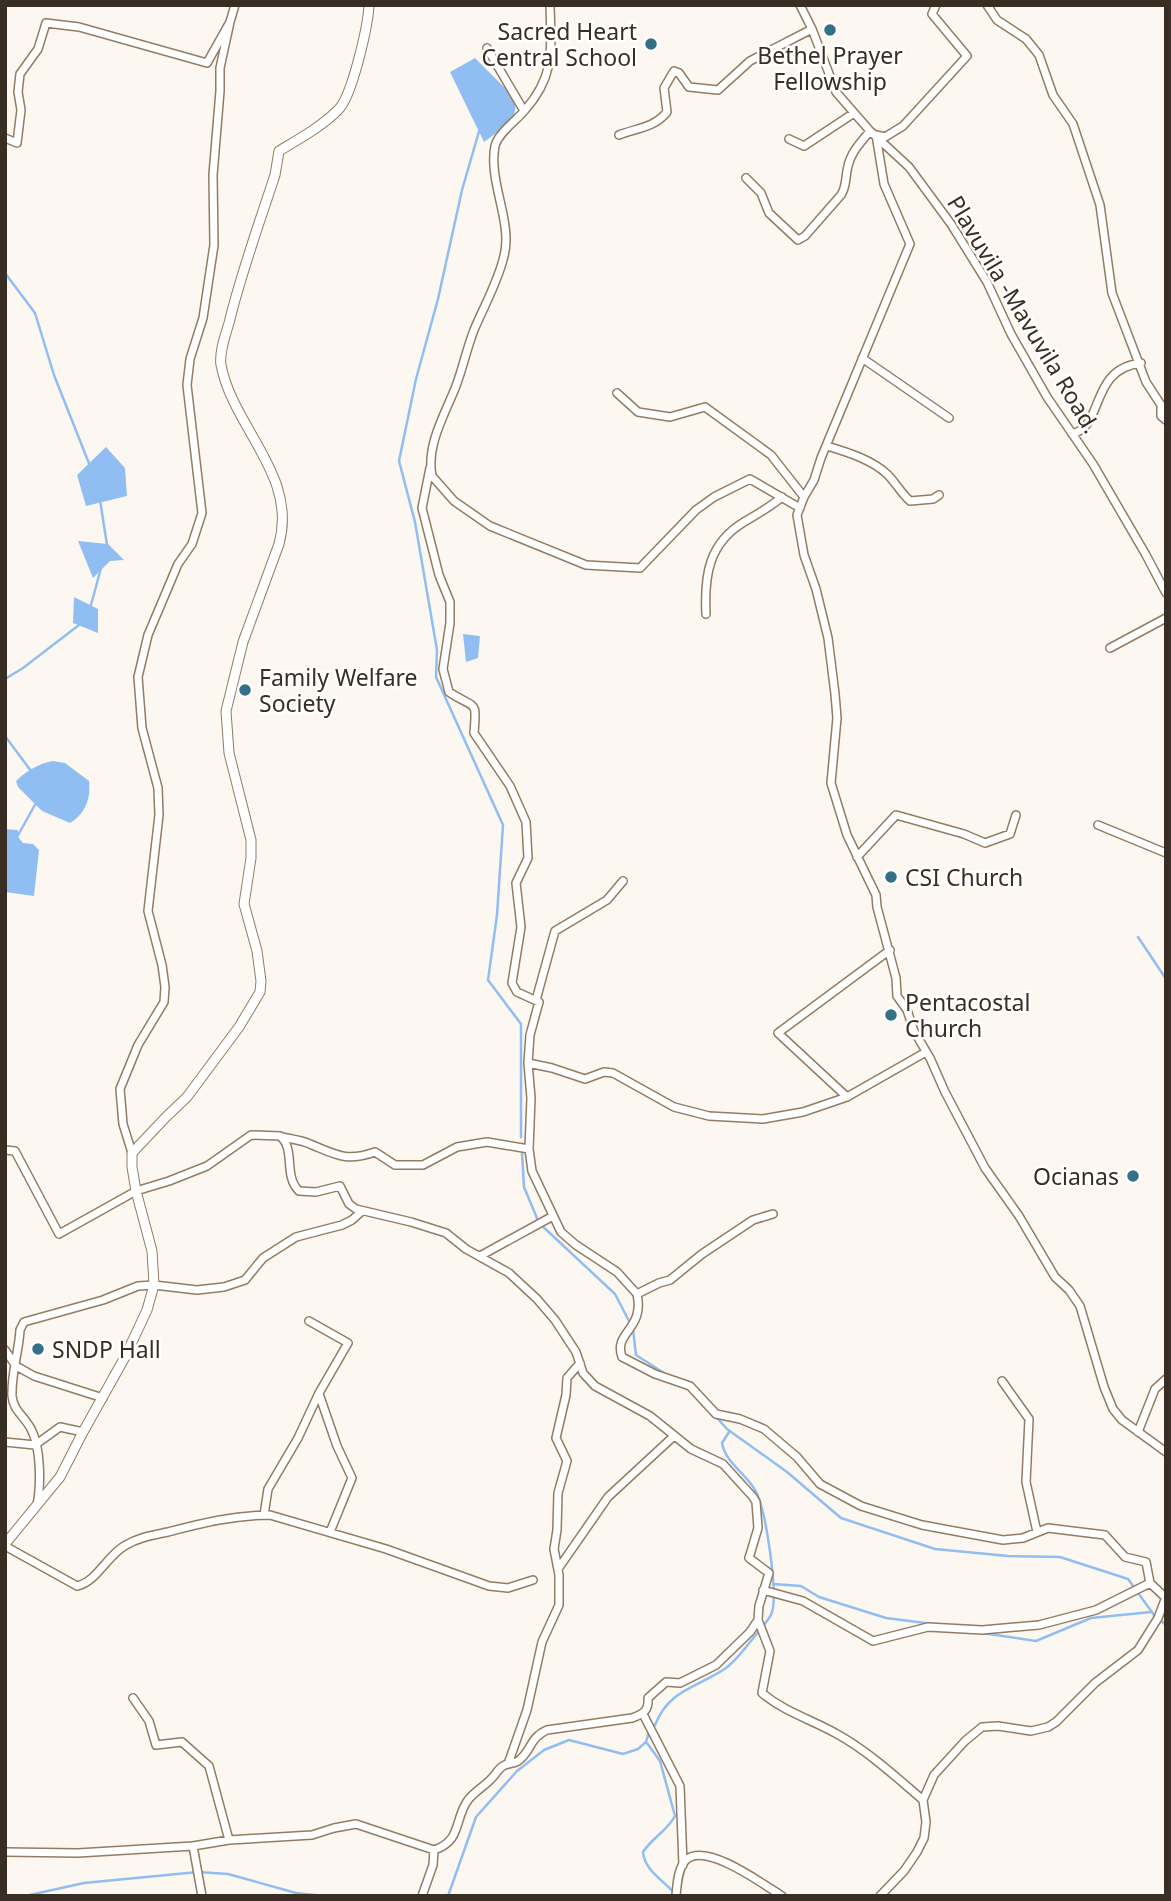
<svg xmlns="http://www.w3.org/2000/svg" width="1171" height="1901" font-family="'Noto Sans',sans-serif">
<rect width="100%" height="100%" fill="#fdf7f2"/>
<path fill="#91bef2" d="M475,58L516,99L514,120L484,142L450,72Z
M106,447L125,468L127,496L86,506L77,475Z
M78,541L108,544L124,560L110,561L93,578Z
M74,597L98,609V633L73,623Z
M463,634L480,636L478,658L466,662Z
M53,761L65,763L89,781C91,798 86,813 70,823L42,811L18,787L16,781C26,771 40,763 53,761Z
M5,829L18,830V837L23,843L33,844L39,850L34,896L5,892Z"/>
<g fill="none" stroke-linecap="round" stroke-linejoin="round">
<path stroke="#91bef2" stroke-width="2.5" d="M480,128L462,190L438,299L416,379L399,461L415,522L437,650L436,677L503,825L497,915L488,980L521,1024V1137
M5,273L35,313L54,375L90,466
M100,500L107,545
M91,605L101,568
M5,679L23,668L79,625
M5,736L31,771
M17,837L36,803
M1138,937L1166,979
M522,1153L524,1187L539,1223L615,1294L630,1323
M633,1329L636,1355L667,1375
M717,1418L727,1429L787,1472L841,1518L935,1549L1008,1556L1060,1557L1128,1579L1154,1615L1166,1625
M729,1432L722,1443C725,1462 746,1474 755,1490C766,1508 778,1593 772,1612C771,1617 766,1622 763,1626
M773,1584L801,1586L819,1597L886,1618L941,1625
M982,1633L1036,1641L1091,1618L1151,1612
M655,1725C669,1689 697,1688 726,1668C738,1659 749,1643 759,1631
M647,1743L660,1761L675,1816C667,1831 652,1838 643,1852C645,1872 664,1880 675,1894
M25,1896L84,1883L198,1872L228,1874L296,1893L324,1896
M448,1896L476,1817L517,1771L544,1750L569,1740L623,1754L638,1749L646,1742L649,1732"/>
<g stroke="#937c62" stroke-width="10">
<path id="minor" d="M550,5C551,48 556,75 525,110C517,120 498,133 495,146C488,182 513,222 504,256C498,282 484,306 474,330C467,348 463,367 456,386C445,414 426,445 432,476L454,501L490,526L586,565L640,568L696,510L714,497L750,479L800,508
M800,5L812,29L836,92L870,131L909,167L951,224L987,282L1011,334L1047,397L1093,464L1146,555L1166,593
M936,5L932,14L967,56L903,126L885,137L876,135L884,184L910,244L821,458L814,480L804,497L797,515L804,555L816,589L828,638L835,694L837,718L831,783L847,835L876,895L877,907L896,978L897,996L907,1010L914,1031L930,1058L945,1092L985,1168L1019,1216L1055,1277L1069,1290L1080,1306L1104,1387L1113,1409L1122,1420L1166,1452
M987,5L997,20L1026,39L1039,55L1053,95L1073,124L1100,205L1112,293L1146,382L1161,405V416L1166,420
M487,48L524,111
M619,135C637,128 654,128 667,112L664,88L674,71L679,73L689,87L718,90L750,61L812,29
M5,138L17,143L21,110L18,92L20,74L38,49L46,23L79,27L207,63L230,22L235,5
M789,139L804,146L854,113
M746,178L761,193L769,213L798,240L805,236L841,195C847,186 845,177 848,166C851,152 861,142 870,131
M862,358L949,418
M617,393L638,412L670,417L705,407L771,455L804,497
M1072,434C1105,426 1089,369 1141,363
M827,446C847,452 873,460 888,475C895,482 901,493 910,501L933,499L939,495
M430,468L422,508L439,575L450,602V623L443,669L449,692C476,710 477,698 474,733L510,786L526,822L528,858L516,883L521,927L512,983L517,992L539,1002L530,1035L528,1063L531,1098L529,1149L532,1171L561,1232L576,1245L617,1272L637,1294C645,1330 613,1332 622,1357L655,1374L690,1386L716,1414L740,1419L764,1429L797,1457L820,1484L861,1506L922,1525L1003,1540L1023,1538L1048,1528L1105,1535L1125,1557L1146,1562L1150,1583L1166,1598
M706,614C704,575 709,543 744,522C758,514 770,507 782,497
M1110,648L1166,618
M1098,825L1166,853
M857,857L896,815L964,834L985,843L1010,834L1016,815
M890,950L778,1033L847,1097L926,1052
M536,1000L555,931L607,900L623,881
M528,1063L552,1068L585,1079L604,1072L613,1073L674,1107L709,1116L763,1119L803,1112L847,1097
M282,1137C291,1139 301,1140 310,1144C337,1155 346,1162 375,1152L395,1165H423L457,1147L487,1142L529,1149
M5,1150L15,1151L59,1234L136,1191L169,1181L207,1166L251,1135L280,1136C296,1149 283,1176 299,1191L316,1192L340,1186L349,1204L356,1209L411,1222L446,1233L466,1249L509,1273L537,1299L555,1320L576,1352L583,1373L595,1386L650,1416L691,1449L723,1464L753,1497L756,1502L758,1528L749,1558L769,1573L759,1606L758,1620L750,1632L716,1665L680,1683L666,1682L648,1698C649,1711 643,1714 632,1718L547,1730C529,1738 532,1751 518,1761C514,1764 507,1763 503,1766C499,1768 496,1774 492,1778C485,1786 475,1791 468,1800C454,1819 462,1841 434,1850
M132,1153L123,1124L120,1089L138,1045L164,1002L165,987L162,965L148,911L159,815L158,788L142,728L138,677L148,635L178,564L192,544L202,513L187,385L190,359L203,318L214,245L213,175L220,91V68L230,22
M480,1256L553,1216
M637,1294L659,1283L670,1280L702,1254L753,1220L773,1214
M5,1350L16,1366L34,1376L103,1398
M1002,1381L1029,1419L1026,1482L1037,1532
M319,1394L337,1446L352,1478L330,1532
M1138,1432L1155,1389L1166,1379
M5,1442L35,1445L60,1427L83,1432
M37,1505C41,1485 41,1447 31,1429C25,1417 13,1410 12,1396C11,1374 19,1351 20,1330L24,1322L103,1300L138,1286L154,1285L197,1290L224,1287L245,1280L263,1258L296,1237L342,1225L352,1220L362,1211
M264,1515L268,1489L298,1438L319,1393L348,1343L309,1321
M5,1546L77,1586C97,1582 108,1554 126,1545C139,1537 154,1535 168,1532C202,1523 235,1515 270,1515L386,1549L489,1586L508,1588L533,1580
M558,1569L608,1497L674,1436
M763,1590L803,1601L873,1641L928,1627L982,1630L1039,1625L1096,1610L1150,1583
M758,1620L770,1651L762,1693C786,1713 811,1719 837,1734C868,1751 896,1777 923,1800
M133,1698L149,1721L156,1745L182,1742L209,1766L229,1840
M643,1714L680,1786L683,1865
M508,1764L527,1710L542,1642L559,1605V1575L554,1549L557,1530L558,1493L567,1461L556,1438L566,1395L567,1378L580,1363
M193,1846L229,1840L312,1835L334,1828L356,1824L434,1850
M5,1852L78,1853L193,1846L202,1896
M422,1896L433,1865L434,1850
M676,1896C677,1885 678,1866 687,1859C708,1843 764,1885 782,1896
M880,1896L904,1871L917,1852L924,1838L926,1822L923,1800L934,1775L965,1741L982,1727L998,1726L1031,1731L1048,1727L1056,1722L1095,1683L1138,1650L1158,1618L1166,1597"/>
</g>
<g stroke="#937c62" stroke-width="11">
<path id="tertiary" d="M5,1544L60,1477L83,1432L125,1357L147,1310L154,1285L152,1251L136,1191L132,1167V1153L166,1117L187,1097L239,1027L260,992L261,981L257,951L244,904L251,858V840L229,753L226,711L243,642L279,544C298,475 233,428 221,365C219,353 225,336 229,323C241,273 259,224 275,175L279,151C299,139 321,127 338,110C352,97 368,26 369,5"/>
</g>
<use href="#minor" stroke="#fff" stroke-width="7"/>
<use href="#tertiary" stroke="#fff" stroke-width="9"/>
</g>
<g fill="#347087" stroke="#fff" stroke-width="2.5">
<circle cx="830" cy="30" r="7"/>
<circle cx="651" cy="44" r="7"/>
<circle cx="245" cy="690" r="7"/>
<circle cx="891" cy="877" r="7"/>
<circle cx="891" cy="1015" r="7"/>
<circle cx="1133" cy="1176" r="7"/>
<circle cx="38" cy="1349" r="7"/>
</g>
<g text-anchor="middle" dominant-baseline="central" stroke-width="5" stroke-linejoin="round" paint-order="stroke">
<g font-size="23" fill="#382e23" stroke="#fff" text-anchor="start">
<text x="637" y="31" text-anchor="end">Sacred Heart<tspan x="637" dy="26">Central School</tspan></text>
<text x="830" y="55" text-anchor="middle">Bethel Prayer<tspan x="830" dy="26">Fellowship</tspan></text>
<text x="259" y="677">Family Welfare<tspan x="259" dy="26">Society</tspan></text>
<text x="905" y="877">CSI Church</text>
<text x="905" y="1002">Pentacostal<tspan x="905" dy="26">Church</tspan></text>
<text x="1119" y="1176" text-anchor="end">Ocianas</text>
<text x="52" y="1349">SNDP Hall</text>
</g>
<g font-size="23" fill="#382e23" stroke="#fff">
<text transform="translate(1024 314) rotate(59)">Plavuvila -Mavuvila Road.</text>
</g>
</g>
<rect width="1171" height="1901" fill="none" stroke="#382e23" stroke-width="14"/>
</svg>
